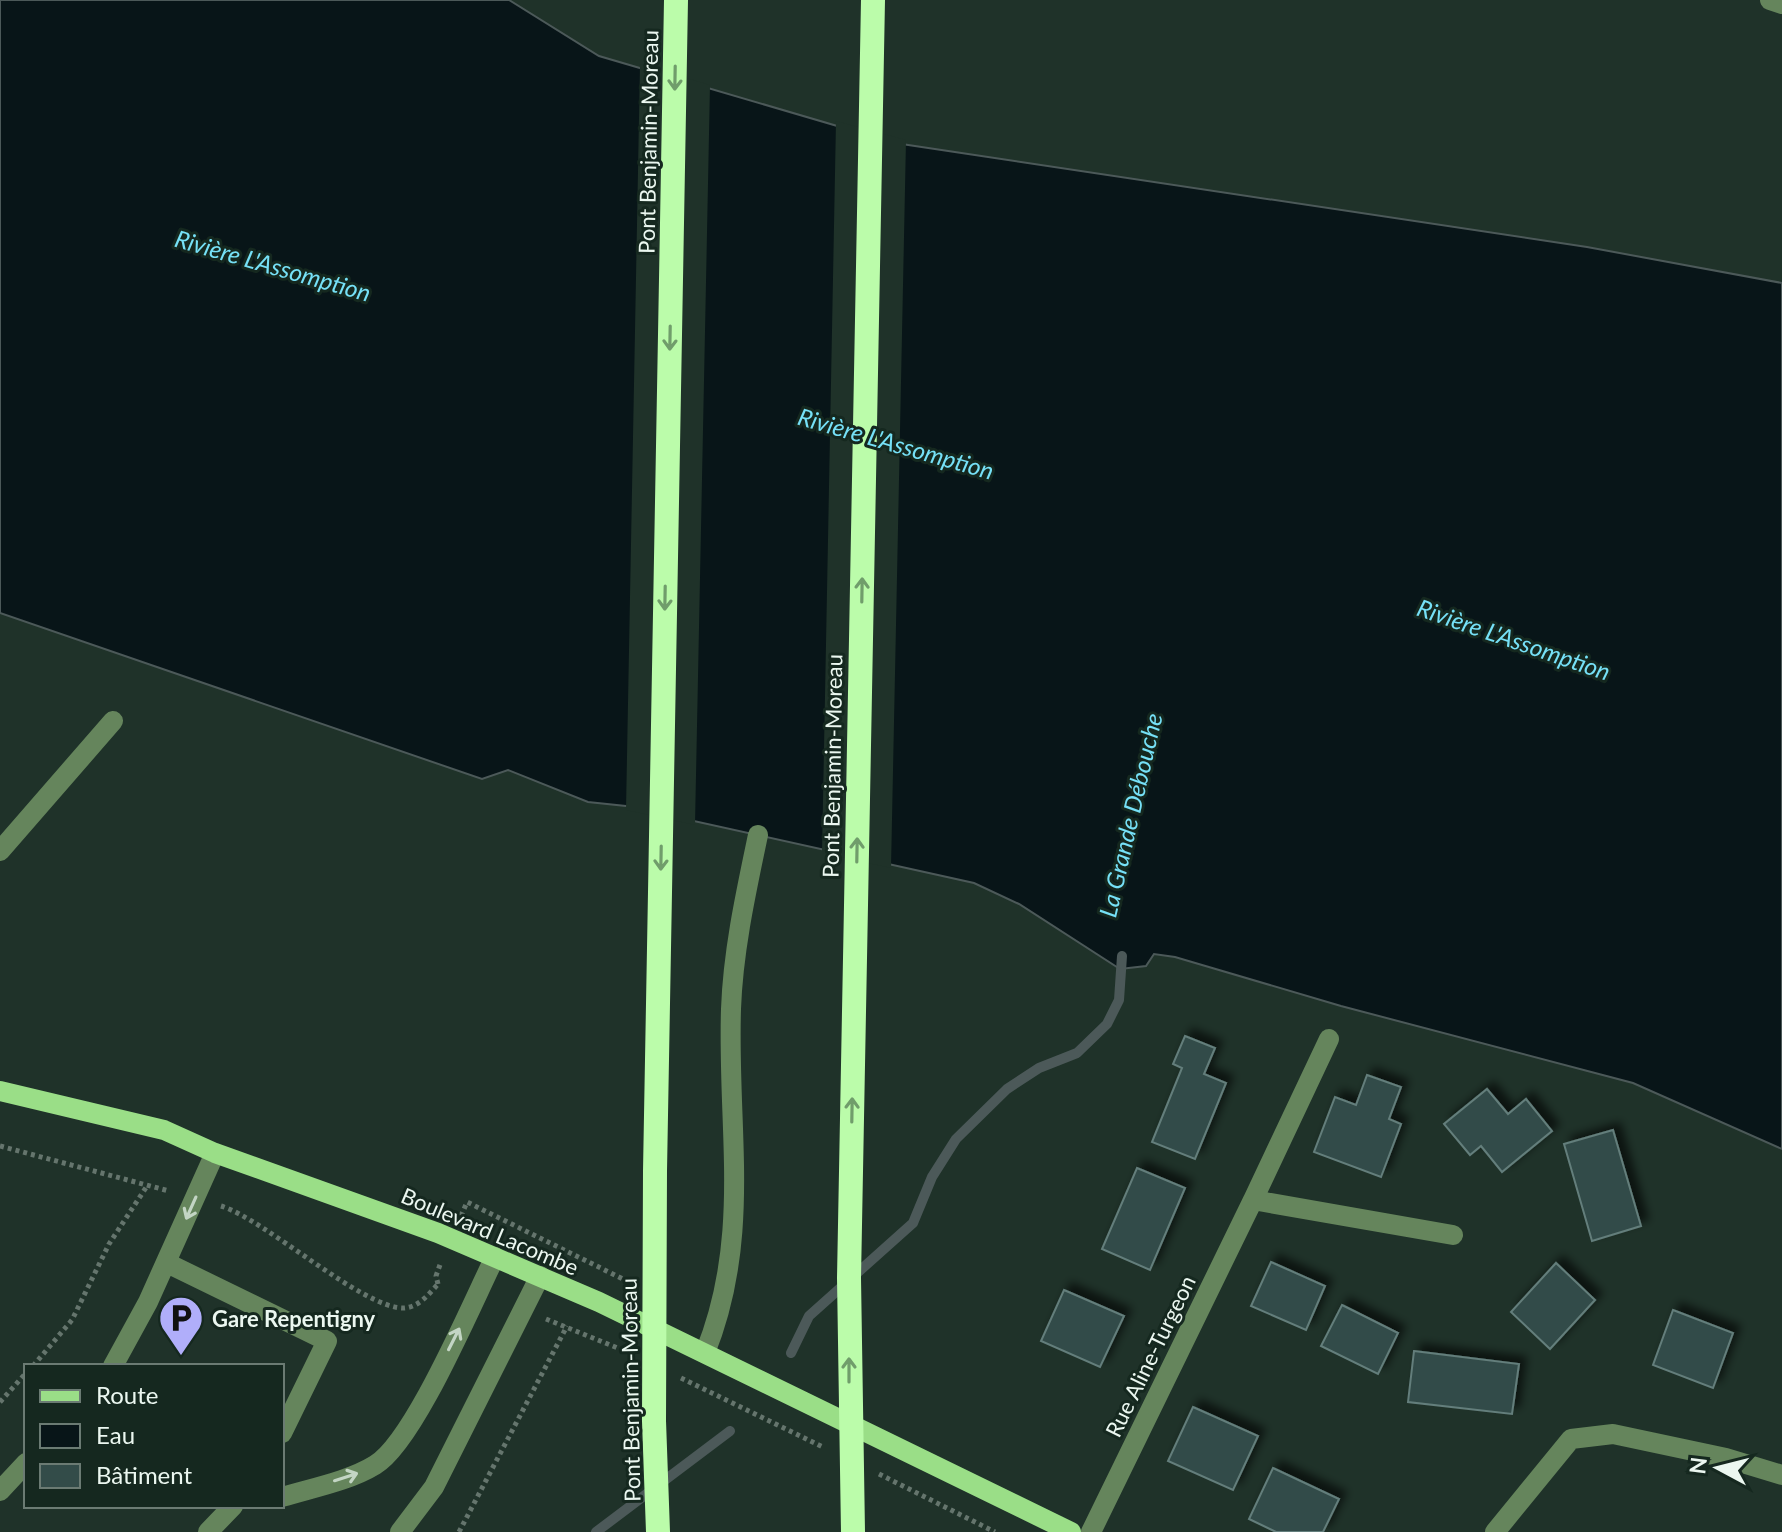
<svg xmlns="http://www.w3.org/2000/svg" width="1782" height="1532" font-family="Lato,sans-serif">
<defs>
<filter id="shadow"><feDropShadow dx="7" dy="-7" stdDeviation="4" flood-color="#0009"/></filter>
</defs>
<rect width="100%" height="100%" fill="#1f3229"/>
<path fill="#081518" stroke="#4c5959" stroke-width="2" d="M0,0H509L599,56L895,143L1587,247L1782,283V1149L1633,1083L1341,1006L1175,957L1154,954L1146,966L1120,969L1019,904L974,883L626,806L588,802L508,770L482,779L0,613Z"/>
<path fill="#1f3229" d="M640,64L710,85L695,825L626,810Z
M836,121L906,140L891,868L822,853Z"/>
<g fill="none" stroke-linecap="round" stroke-linejoin="round">
<path stroke="#4c5959" stroke-width="10" d="M791,1353L809,1316L913,1223L932,1177L956,1139L1007,1089L1039,1068L1077,1053L1107,1024L1119,1000L1122,956
M596,1532L730,1431"/>
</g>
<path fill="#334c49" stroke="#647e7b" stroke-width="2" filter="url(#shadow)" d="M1185,1036L1215,1048L1204,1074L1226,1083L1195,1159L1152,1142L1182,1068L1173,1064Z
M1367,1075L1401,1087L1389,1119L1401,1124L1381,1177L1314,1152L1335,1097L1356,1105Z
M1487,1089L1508,1114L1526,1099L1552,1131L1502,1172L1481,1146L1470,1155L1444,1124Z
M1613,1130L1641,1226L1592,1241L1564,1144Z
M1137,1168L1185,1188L1150,1270L1102,1249Z
M1271,1262L1325,1286L1306,1330L1251,1306Z
M1556,1263L1595,1300L1550,1349L1511,1312Z
M1064,1290L1124,1316L1100,1367L1041,1341Z
M1342,1305L1398,1333L1378,1374L1321,1346Z
M1673,1310L1733,1333L1713,1388L1653,1365Z
M1414,1351L1519,1364L1512,1414L1408,1402Z
M1193,1407L1258,1436L1233,1490L1168,1461Z
M1273,1468L1339,1499L1323,1532H1276L1249,1519Z"/>
<g fill="none" stroke-linecap="round" stroke-linejoin="round">
<path stroke="#65756d" stroke-width="5" stroke-dasharray="4 4" stroke-linecap="butt" d="M0,1146L169,1191
M221,1206C266,1220 363,1309 404,1308C419,1307 429,1294 438,1284
M461,1216L467,1202L627,1281
M438,1284L436,1276L441,1262
M546,1319L625,1351
M33,1366L72,1320L109,1244L147,1186
M681,1378L823,1447
M0,1402L26,1373
M879,1474L995,1532
M459,1532L567,1326"/>
<path stroke="#65855c" stroke-width="20" d="M1770,0L1782,4
M0,851L113,721
M1253,1200L1329,1039
M167,1263L327,1341L282,1433
M705,1353C752,1236 727,1130 731,1009C733,951 746,892 758,835
M113,1366L148,1302L215,1153
M0,1491L26,1463
M282,1497C312,1488 349,1481 375,1465C414,1442 472,1303 495,1257
M208,1532L233,1506
M400,1532L434,1487L540,1276
M1091,1532L1253,1200L1453,1235
M1495,1532L1571,1439L1613,1434L1726,1458L1782,1475"/>
<path stroke="#9ade87" stroke-width="20" d="M0,1091L164,1130L215,1153L438,1233L599,1302L1071,1532"/>
<path stroke="#bbfcaa" stroke-width="24" d="M658,1532L654,1421L655,1171L676,0
M853,1532L849,1278L873,0"/>
</g>
<defs><path id="oneway-shaft" d="M-6 0H5M1.5-3L5.5 0L1.5 3" fill="none" stroke-width="1.6" stroke-linecap="round" stroke-linejoin="round" transform="scale(2)"/></defs>
<g stroke="#709d6b">
<use href="#oneway-shaft" transform="translate(675 78) rotate(91)"/>
<use href="#oneway-shaft" transform="translate(670 338) rotate(91)"/>
<use href="#oneway-shaft" transform="translate(862 590) rotate(-89)"/>
<use href="#oneway-shaft" transform="translate(665 598) rotate(91)"/>
<use href="#oneway-shaft" transform="translate(857 850) rotate(-89)"/>
<use href="#oneway-shaft" transform="translate(661 858) rotate(91)"/>
<use href="#oneway-shaft" transform="translate(852 1110) rotate(-89)"/>
<use href="#oneway-shaft" transform="translate(849 1370) rotate(-90)"/>
</g>
<g stroke="#c3d5c4">
<use href="#oneway-shaft" transform="translate(191 1208) rotate(114)"/>
<use href="#oneway-shaft" transform="translate(454 1339) rotate(-63)"/>
<use href="#oneway-shaft" transform="translate(346 1477) rotate(-18)"/>
</g>
<defs>
<g id="parking-pin" transform="scale(2.3)"><path d="M0 17L-7.5 6A9.5 9.5 0 1 1 7.5 6Z" fill="#b0aefa" stroke="#15281f"/><path d="M-3.5-5.5H1a3.5 3.5 0 0 1 0 7H-1V5.5H-3.5ZM-1-3.4V-.6H.8a1.4 1.4 0 0 0 0-2.8Z" fill="#111"/></g>
</defs>
<g fill-rule="evenodd">
<use href="#parking-pin" x="181" y="1318"/>
</g>
<g text-anchor="middle" dominant-baseline="central" stroke-width="6" stroke-linejoin="round" paint-order="stroke">
<g font-size="22" fill="#ebf7f0" stroke="#15281f">
<text transform="translate(648 142) rotate(-89)">Pont Benjamin-Moreau</text>
<text transform="translate(832 766) rotate(-89)">Pont Benjamin-Moreau</text>
<text transform="translate(490 1231) rotate(23)">Boulevard Lacombe</text>
<text transform="translate(1150 1356) rotate(-64)">Rue Aline-Turgeon</text>
<text transform="translate(630 1390) rotate(-91)">Pont Benjamin-Moreau</text>
</g>
<g font-size="22" font-weight="bold" fill="#ebf7f0" stroke="#15281f" text-anchor="start">
<text x="212" y="1318">Gare Repentigny</text>
</g>
<g font-size="24" font-style="italic" fill="#76e1f7" stroke="#15281f">
<text transform="translate(273 265) rotate(16)">Rivière L'Assomption</text>
<text transform="translate(896 443) rotate(16)">Rivière L'Assomption</text>
<text transform="translate(1514 639) rotate(19)">Rivière L'Assomption</text>
<text transform="translate(1130 815) rotate(-77)">La Grande Débouche</text>
</g>
</g>
<rect x="24" y="1364" width="260" height="144" fill="#15281f" stroke="#6b7b73" stroke-width="2"/>
<rect x="40" y="1390" width="40" height="12" fill="#9ade87" stroke="#6b7b73" stroke-width="2"/>
<text x="96" y="1404" font-size="24" fill="#ebf7f0">Route</text>
<rect x="40" y="1424" width="40" height="24" fill="#081518" stroke="#6b7b73" stroke-width="2"/>
<text x="96" y="1444" font-size="24" fill="#ebf7f0">Eau</text>
<rect x="40" y="1464" width="40" height="24" fill="#334c49" stroke="#6b7b73" stroke-width="2"/>
<text x="96" y="1484" font-size="24" fill="#ebf7f0">Bâtiment</text>
<g transform="translate(1718 1468) rotate(277)" stroke="#15281f" stroke-width="6" paint-order="stroke">
<path d="M0-6L14 30L0 20L-14 30Z" fill="#ebf7f0"/>
<text y="-12" font-size="22" font-weight="bold" text-anchor="middle" fill="#ebf7f0">N</text>
</g>
</svg>
